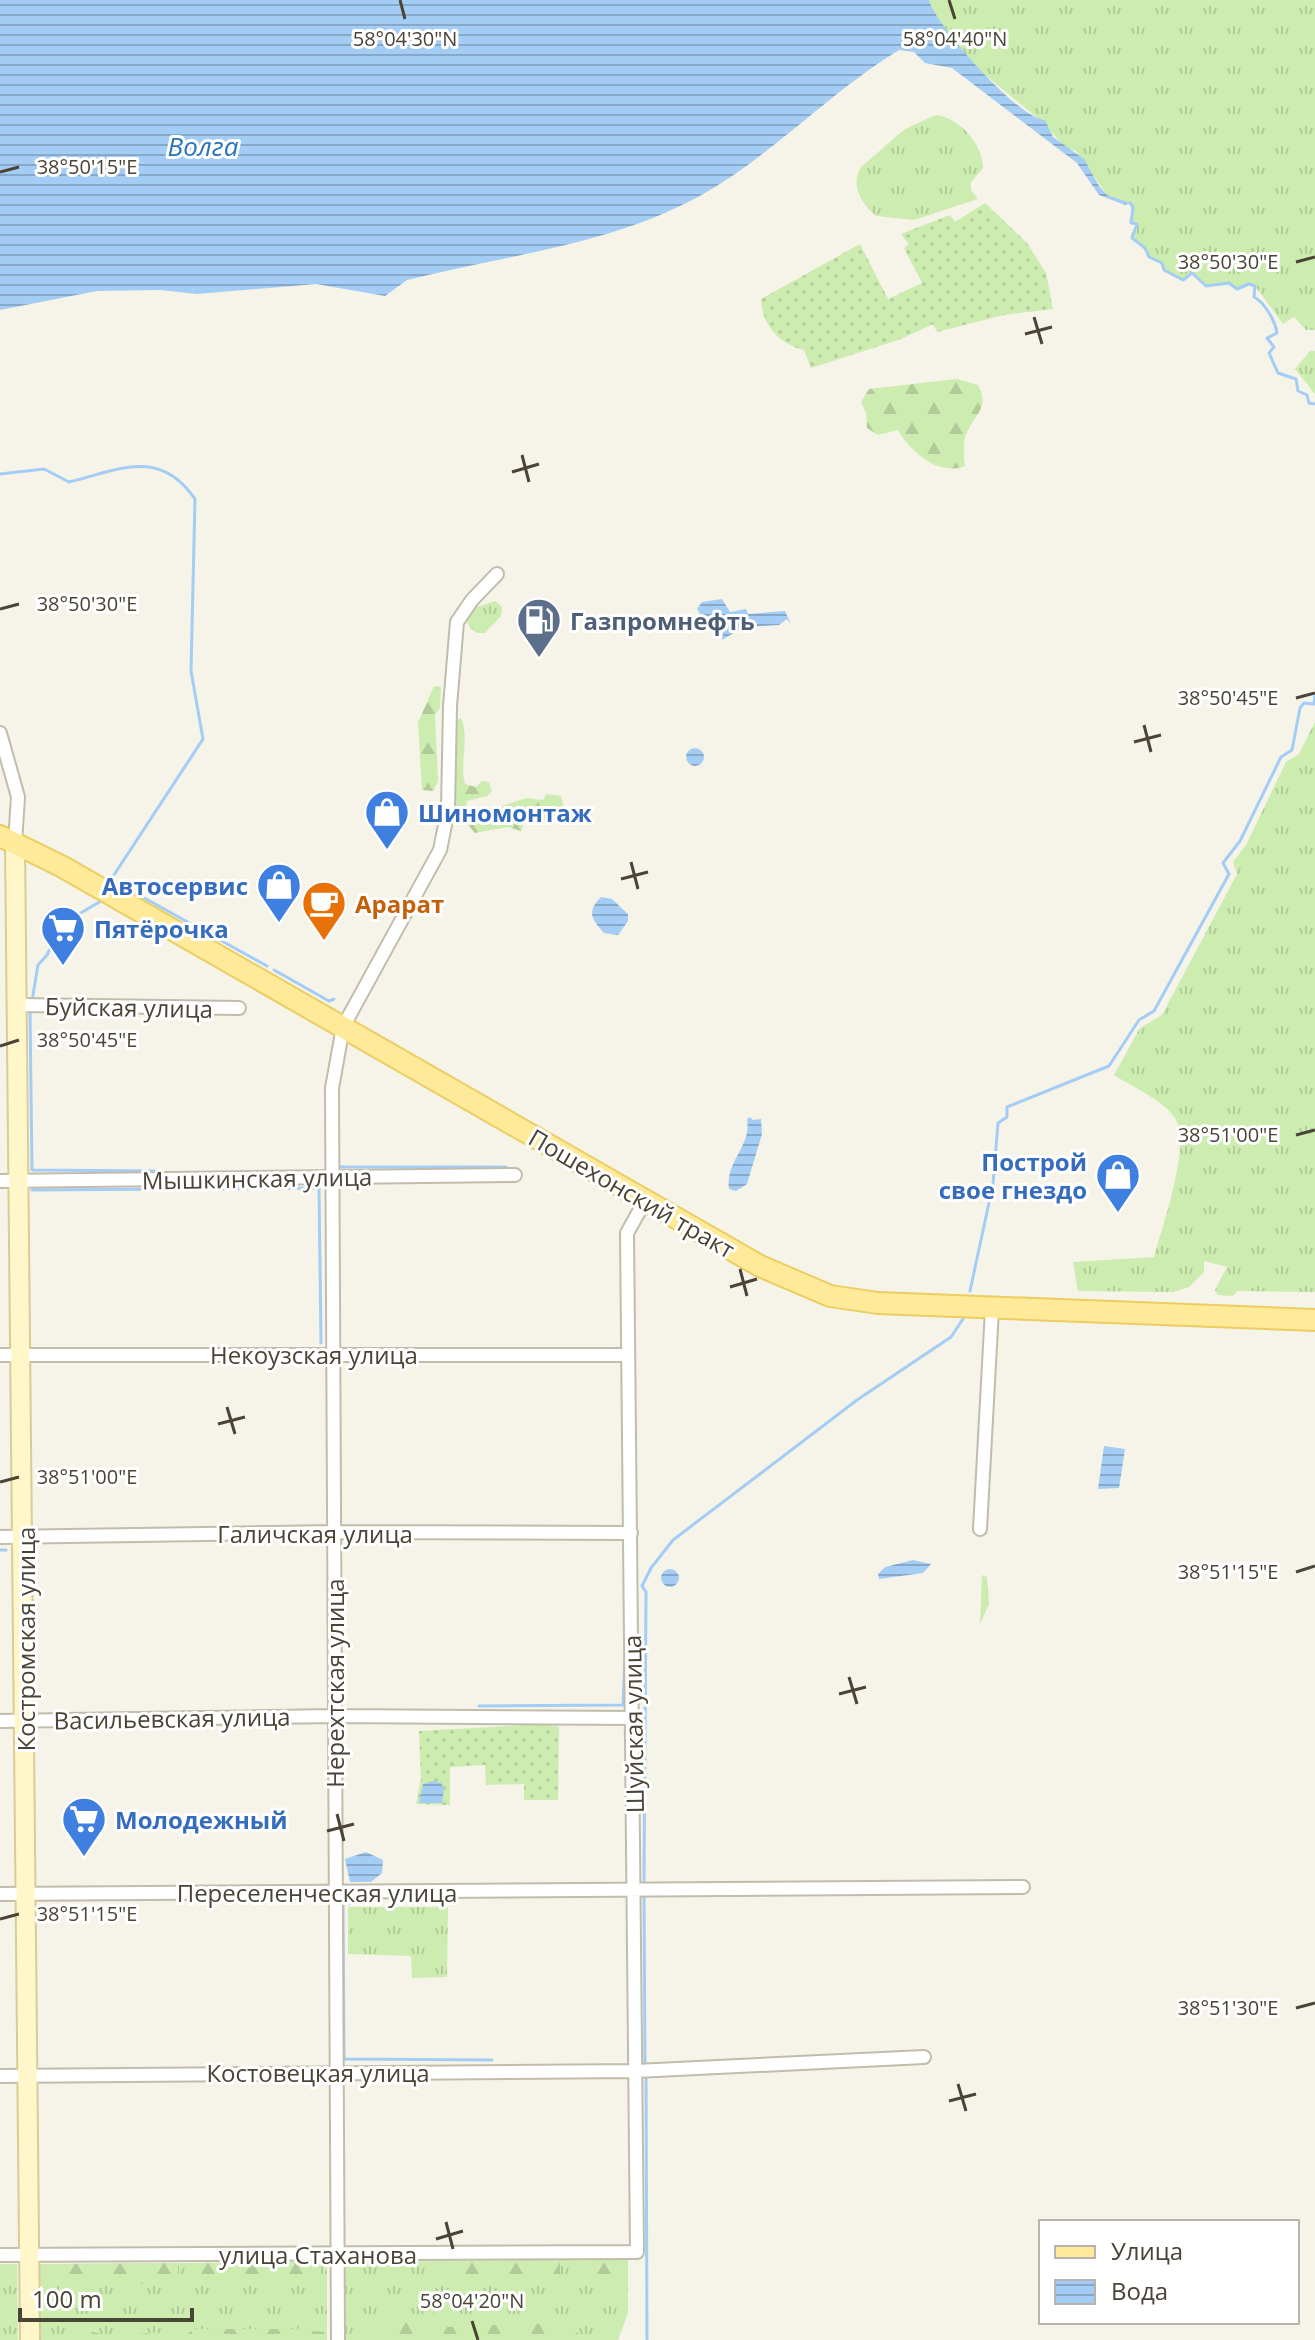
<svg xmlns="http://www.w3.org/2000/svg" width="1315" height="2340" font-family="'Open Sans',sans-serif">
<defs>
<pattern id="grass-tufts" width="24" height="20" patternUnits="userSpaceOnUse" patternTransform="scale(2)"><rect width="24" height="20" fill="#ccecb0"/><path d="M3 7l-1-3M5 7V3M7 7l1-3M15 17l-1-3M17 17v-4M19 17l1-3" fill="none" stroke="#b1cc98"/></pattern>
<pattern id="forest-firs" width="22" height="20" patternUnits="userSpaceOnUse" patternTransform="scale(2)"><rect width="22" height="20" fill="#ccecb0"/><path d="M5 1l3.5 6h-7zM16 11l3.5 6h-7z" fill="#b1cc98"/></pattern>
<pattern id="garden-dots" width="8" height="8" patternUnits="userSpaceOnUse" patternTransform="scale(2)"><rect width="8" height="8" fill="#ccecb0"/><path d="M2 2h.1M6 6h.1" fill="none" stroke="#b1cc98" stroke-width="1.8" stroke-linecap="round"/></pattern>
<pattern id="water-rules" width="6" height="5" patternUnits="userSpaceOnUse" patternTransform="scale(2)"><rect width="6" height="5" fill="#a3cdf5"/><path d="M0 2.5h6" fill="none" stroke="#87a8c7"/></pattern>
</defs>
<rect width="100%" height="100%" fill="#f6f3e9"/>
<path fill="url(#grass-tufts)" d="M929,0H1315V330H1306L1294,317L1283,324L1255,286L1249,284L1237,289L1229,283L1206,286L1192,273L1183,280L1164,270L1162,263L1149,257L1145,248L1132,238L1131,233L1137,230V224L1131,223V203L1107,195L1076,151L1066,148L1041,121L972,64L936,18Z
M936,115C960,118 983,145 983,168L971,182V190L978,199L914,220L876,216C861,203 850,186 861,167L905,129Z
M1310,351H1315V394L1295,369Z
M495,601L502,607L501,616L485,633H477L469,627L467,620L474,608Z
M1315,722V1292L1237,1291L1233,1296L1218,1295L1215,1290L1227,1267L1204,1261V1272L1189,1287L1173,1292L1078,1291L1073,1262L1154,1257C1162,1227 1192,1143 1175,1118C1162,1099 1132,1087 1114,1075L1140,1028L1162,1015L1237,874L1233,862L1246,845L1286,762L1299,754Z
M982,1575L987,1577L989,1604L980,1624Z
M348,1907H448L447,1977L412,1978L411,1956L348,1954Z
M628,2259V2313L618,2340H346L345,2262Z
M327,2262V2340H40L39,2264Z
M0,2264H17L18,2340H0Z"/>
<path fill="url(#forest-firs)" d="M957,379L978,385C990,407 976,413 967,432C962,442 964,455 965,466C938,477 909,450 898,430L878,435L867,428L866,413L861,402L869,389Z
M434,686L441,687L440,708L435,715L438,781L433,791L422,790L418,723Z
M461,718C470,738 459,762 465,784L476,787L482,781L489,782L492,791L487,796L467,801L466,808L473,816L526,798L543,800L546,794L561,796L564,808L554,818L524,822L521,831L508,827L475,833L455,810V721Z
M573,2259H628V2277L578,2276L571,2264Z
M560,2260V2274L549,2282L440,2281L435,2276L433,2261Z
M322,2262L319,2277L203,2279L199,2263Z
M178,2263V2284H114L65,2276V2264Z
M438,2312L446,2327L547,2323L598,2340H372L377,2331Z
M302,2321H308L313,2331L325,2332V2340H179L194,2329H298Z
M85,2330L112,2337L157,2332L163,2338L63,2340Z"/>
<path fill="url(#garden-dots)" d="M985,203L1027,243L1046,273L1053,309L1004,315L937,332L933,324L901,339L811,368L804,350C780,344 762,326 761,299L860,244L888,299L922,283L904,248L909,244L901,234L950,215L955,222Z
M546,1724L559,1727L558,1800H524V1784L486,1785L485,1765L450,1767V1805L416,1804L421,1779L419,1731Z"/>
<path fill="url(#water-rules)" d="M0,0H929C935,25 1020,120 1045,120L1053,137L1084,159L1099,186L1107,195L1131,203L1125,205L1099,195L1077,163L952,68L925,63L914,52L899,50C828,93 771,157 698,197C607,246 505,255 407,280L385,296L316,284L197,294L160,290L97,291L0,310Z
M722,599L730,612L746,609L748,614L785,611L791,624L787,619L779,625L744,627L722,640L724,625L718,616L715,618L717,627L710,623L703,626L691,623L690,619L701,616L697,609L702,602Z
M686 757a9 9 0 1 1 18 0a9 9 0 1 1-18 0Z
M601,897L612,899L628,914V921L618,935L604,933C592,920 586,912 601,897Z
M750,1117L753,1120L761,1119L762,1134L747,1184L736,1191L729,1189C725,1161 752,1146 747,1119Z
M1104,1446L1125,1449L1119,1488L1098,1489Z
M913,1560L931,1564L923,1573L879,1579L878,1574L885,1567Z
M661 1578a9 9 0 1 1 18 0a9 9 0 1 1-18 0Z
M433,1781L441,1783L444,1789L442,1803H419L423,1784Z
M366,1852L383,1860L382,1873L371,1882H350L345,1859Z"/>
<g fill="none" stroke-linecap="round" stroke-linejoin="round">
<path stroke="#a3cdf5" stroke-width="3" d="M1130,203L1133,207L1131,223L1137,224L1132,238L1145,248L1149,257L1162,263L1164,270L1183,280L1192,273L1206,286L1229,283L1237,289L1249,284L1255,286L1254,297C1264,302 1275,320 1277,333L1267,338L1274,347L1269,353L1278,373L1296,379L1298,391L1307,395L1309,403L1315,404
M0,474L44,469L69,482C119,470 159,447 195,499L191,671L203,739L110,881
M110,879L267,966
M274,970L329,1001L334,999
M32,1001L38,965L47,955L62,924L101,901
M30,1011L32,1170L157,1171
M337,1167H506
M32,1190L319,1188L321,1343
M970,1291L993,1184L998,1123L1007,1117V1107L1109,1066L1139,1020L1154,1011L1229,874L1223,863L1240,841L1281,757L1292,750L1300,708L1304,703L1314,704L1315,696
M0,1550H6
M479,1706L623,1705L625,1656
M644,1884L646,1592L642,1586L651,1568L673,1540L857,1400L951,1337L965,1316
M644,1892L645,2068
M379,1899L343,1904L344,2059L492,2060
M646,2076L647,2340"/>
<g stroke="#c2bcab" stroke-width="16">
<path id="street" d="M0,733L18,797L15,843
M18,1005L239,1008
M0,1181L515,1175
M0,1355H628
M980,1529L992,1309
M0,1537L334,1532L631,1533
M0,1721L335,1716L633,1718
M0,1894L1023,1887
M0,2076L636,2071L924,2057
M0,2255L637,2252L627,1233L646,1199
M338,2340L332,1088L343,1027L440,850L448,810L450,706L457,622L472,600L497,574"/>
</g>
<g stroke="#d8cc97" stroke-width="22">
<path id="secondary" d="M15,843L30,2340"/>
</g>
<g stroke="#eccd61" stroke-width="24">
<path id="primary" d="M0,836L63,867L760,1266L830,1296L878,1303L1315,1320"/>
</g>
<use href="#street" stroke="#fff" stroke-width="12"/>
<use href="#secondary" stroke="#fff6ca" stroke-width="18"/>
<use href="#primary" stroke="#ffea99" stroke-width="20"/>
</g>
<path fill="none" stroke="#4a4437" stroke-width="3" d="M400,0L405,19M949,0L955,19M0,172L19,167M1296,262L1315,257M1034,317L1042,344M1025,334L1052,327M522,455L529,482M512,472L539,464M0,609L19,604M1296,698L1315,693M1144,725L1151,752M1134,742L1161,735M631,862L638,889M621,879L648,872M0,1046L19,1040M1296,1135L1315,1130M740,1269L747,1296M730,1287L757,1279M227,1407L235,1434M218,1424L245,1417M0,1482L19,1477M1296,1572L1315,1566M849,1677L857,1704M839,1694L866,1687M337,1814L344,1841M327,1831L354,1824M0,1919L19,1914M1296,2008L1315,2003M958,2084L966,2111M949,2101L976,2094M446,2222L453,2249M436,2239L463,2231M472,2321L478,2340"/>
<defs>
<g id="fuel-pin" transform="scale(2.3)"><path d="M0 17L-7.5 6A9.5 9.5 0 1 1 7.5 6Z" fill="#5c6f8a" stroke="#fff"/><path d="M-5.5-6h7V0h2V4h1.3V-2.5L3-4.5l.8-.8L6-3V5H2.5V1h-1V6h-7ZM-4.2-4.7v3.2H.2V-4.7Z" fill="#fff"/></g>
<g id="shop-pin" transform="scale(2.3)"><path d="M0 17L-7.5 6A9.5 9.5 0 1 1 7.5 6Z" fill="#3f7fe0" stroke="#fff"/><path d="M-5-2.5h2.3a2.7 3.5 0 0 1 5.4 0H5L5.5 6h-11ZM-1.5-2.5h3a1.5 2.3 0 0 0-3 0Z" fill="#fff"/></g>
<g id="cafe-pin" transform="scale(2.3)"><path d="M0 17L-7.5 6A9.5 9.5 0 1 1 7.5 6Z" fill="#e8710a" stroke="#fff"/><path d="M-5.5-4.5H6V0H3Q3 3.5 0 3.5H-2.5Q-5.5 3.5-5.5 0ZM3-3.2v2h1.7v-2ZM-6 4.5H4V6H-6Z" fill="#fff"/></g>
<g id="supermarket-pin" transform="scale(2.3)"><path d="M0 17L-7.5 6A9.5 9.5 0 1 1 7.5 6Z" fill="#3f7fe0" stroke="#fff"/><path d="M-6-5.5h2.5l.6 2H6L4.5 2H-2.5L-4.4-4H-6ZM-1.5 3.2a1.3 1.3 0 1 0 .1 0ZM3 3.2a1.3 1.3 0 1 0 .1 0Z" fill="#fff"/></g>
</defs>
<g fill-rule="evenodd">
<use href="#fuel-pin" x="539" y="620"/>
<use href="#shop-pin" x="387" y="812"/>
<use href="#shop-pin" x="279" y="885"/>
<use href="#cafe-pin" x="324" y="903"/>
<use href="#supermarket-pin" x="63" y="928"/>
<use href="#shop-pin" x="1118" y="1175"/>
<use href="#supermarket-pin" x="84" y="1819"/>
</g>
<g text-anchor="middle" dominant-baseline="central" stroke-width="6" stroke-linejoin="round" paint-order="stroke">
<g font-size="24" font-weight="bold" fill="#4e5e75" stroke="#fff" text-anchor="start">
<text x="570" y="620">Газпромнефть</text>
</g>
<g font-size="24" font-weight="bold" fill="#366cbe" stroke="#fff" text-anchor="start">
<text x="418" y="812">Шиномонтаж</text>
<text x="248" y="885" text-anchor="end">Автосервис</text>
<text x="94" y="928">Пятёрочка</text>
<text x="1087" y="1161" text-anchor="end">Построй<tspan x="1087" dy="28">свое гнездо</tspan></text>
<text x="115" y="1819">Молодежный</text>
</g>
<g font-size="24" font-weight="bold" fill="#c56008" stroke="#fff" text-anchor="start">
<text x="355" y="903">Арарат</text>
</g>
<g font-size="24" fill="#4a4437" stroke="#fff">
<text transform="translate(129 1007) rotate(1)">Буйская улица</text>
<text transform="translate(257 1178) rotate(-1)">Мышкинская улица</text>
<text transform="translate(632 1193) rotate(30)">Пошехонский тракт</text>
<text x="314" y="1354">Некоузская улица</text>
<text x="315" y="1533">Галичская улица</text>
<text transform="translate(25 1639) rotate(-90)">Костромская улица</text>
<text transform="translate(334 1683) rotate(-90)">Нерехтская улица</text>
<text transform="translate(172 1718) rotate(-1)">Васильевская улица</text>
<text transform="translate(633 1724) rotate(-91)">Шуйская улица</text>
<text x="317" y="1892">Переселенческая улица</text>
<text x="318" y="2072">Костовецкая улица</text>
<text x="318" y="2254">улица Стаханова</text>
</g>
<g font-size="26" font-style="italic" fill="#2873be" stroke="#fff">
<text x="203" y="146">Волга</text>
</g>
</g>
<g font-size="20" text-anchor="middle" fill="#4a4437" stroke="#fff" stroke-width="6" stroke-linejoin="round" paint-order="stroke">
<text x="405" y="46">58°04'30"N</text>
<text x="955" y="46">58°04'40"N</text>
<text x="87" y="174">38°50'15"E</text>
<text x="1228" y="269">38°50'30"E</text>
<text x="87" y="611">38°50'30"E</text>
<text x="1228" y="705">38°50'45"E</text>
<text x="87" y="1047">38°50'45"E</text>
<text x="1228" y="1142">38°51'00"E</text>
<text x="87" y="1484">38°51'00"E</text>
<text x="1228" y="1579">38°51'15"E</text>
<text x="87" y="1921">38°51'15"E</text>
<text x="1228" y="2015">38°51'30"E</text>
<text x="472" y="2308">58°04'20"N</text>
</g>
<rect x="1039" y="2220" width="260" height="104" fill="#ffffff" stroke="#b7b4af" stroke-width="2"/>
<rect x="1055" y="2246" width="40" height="12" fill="#ffea99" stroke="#b7b4af" stroke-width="2"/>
<text x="1111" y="2260" font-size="24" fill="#4a4437">Улица</text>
<rect x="1055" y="2280" width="40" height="24" fill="url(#water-rules)" stroke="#b7b4af" stroke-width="2"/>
<text x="1111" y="2300" font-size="24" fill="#4a4437">Вода</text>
<path d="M20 2308v12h172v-12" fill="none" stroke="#4a4437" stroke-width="4"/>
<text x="32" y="2308" font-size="24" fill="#4a4437" stroke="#ffffff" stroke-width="6" paint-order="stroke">100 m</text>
</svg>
